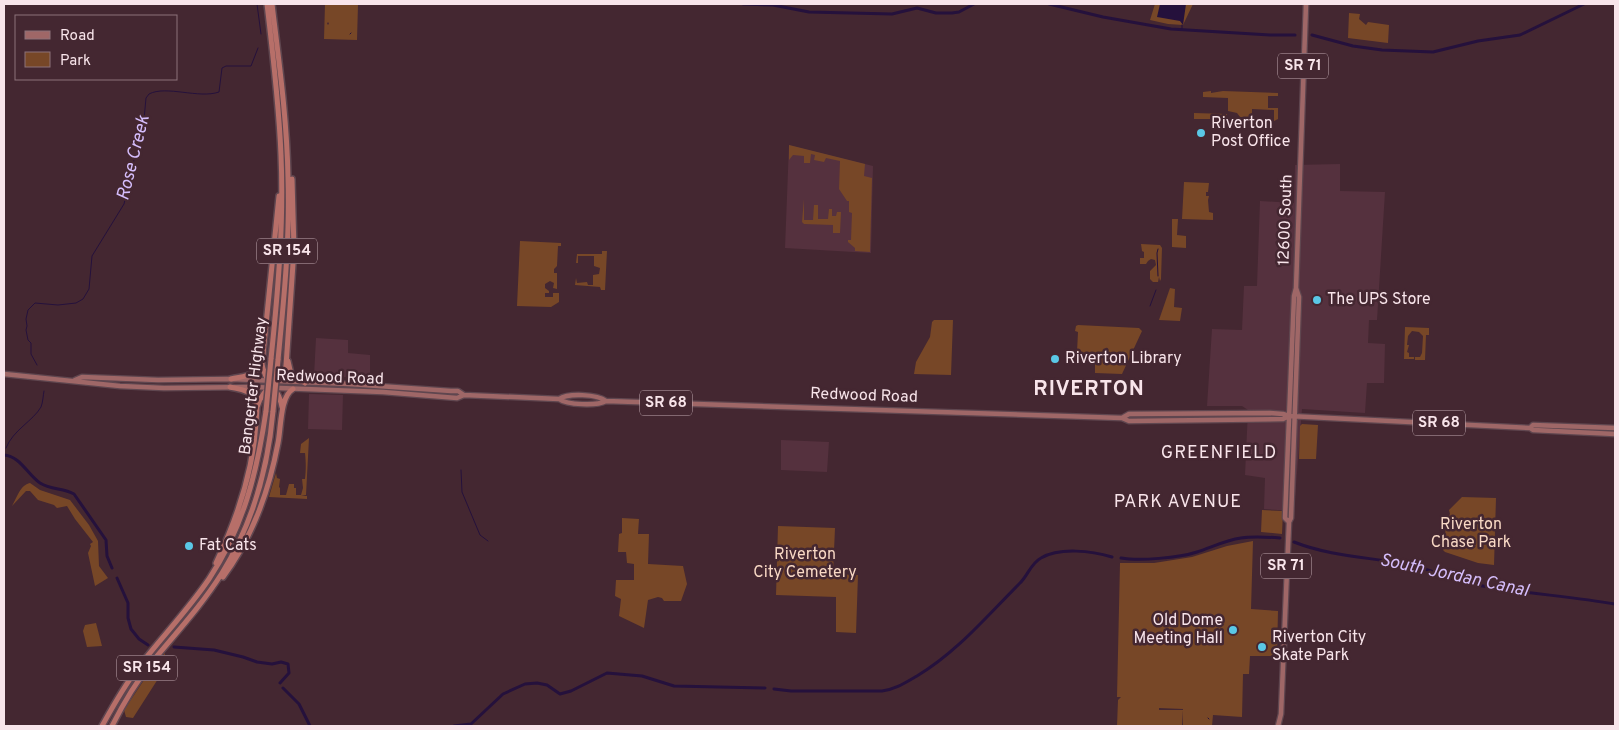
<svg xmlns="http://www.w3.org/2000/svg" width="1619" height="730" font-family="Overpass,sans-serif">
<rect width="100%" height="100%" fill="#442731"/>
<path fill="#55313e" d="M789,145L873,166L871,253L785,248Z
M1340,164V191L1385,192L1377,320H1369L1368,343L1385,344L1384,383H1367L1365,413L1302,409L1294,511L1264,509L1265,478L1245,475L1248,410L1242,406H1207L1212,329L1242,330L1244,286H1257L1260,201L1294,203L1295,165Z
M316,338L348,340V353L370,355V378L314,376Z
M309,394L343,395L342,430L308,429Z
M781,440L829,442L827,472L781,470Z"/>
<path fill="#774727" d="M325,4L358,5L357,40L324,39Z
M1155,4H1193L1183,25L1168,24L1150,20Z
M1349,13L1360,14L1359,19L1366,25L1368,22L1389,25L1388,43L1348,38Z
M1211,91V93L1223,91L1278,93V96H1268V108H1278V119L1274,121V110L1252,109V118L1240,117L1237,113L1228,111V98L1203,97V92Z
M1194,113L1227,114V127L1213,126V119H1194Z
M789,145L865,164L864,176L872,178L870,252L855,251V248L848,242V240H851L852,213L849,212V201H847L839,189L840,161L826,158L824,162L814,160L815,155L811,154L810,163H804V156L793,155L789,160Z
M1184,182L1209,183L1208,192H1206V196H1209L1208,200L1209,212L1213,213V220L1182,219Z
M804,199V220H813L814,205H818V219H828L829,209H832V216H836L837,212H841L840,233H833V225L804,224L802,222Z
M1172,219H1178L1177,235L1186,236V248L1172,247Z
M520,241L561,243V246H558L557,266L554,269V273H557V289L553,288L554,283L550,281L545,284V288L549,291V293H545V297H553V293H559V302L551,307L517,306Z
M1141,244L1160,245L1162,248L1161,279L1160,281L1159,277L1158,282H1153L1150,279V271L1156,265L1155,260L1151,259L1148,261L1146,264H1140V258H1144V252L1142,251Z
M602,251H607L605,290H601L600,287L575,285L576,278L577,283L587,282L588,285H593V275L599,274L600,268L594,266V256H578V263H576L577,254H602Z
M1170,288L1175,289L1174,307L1182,308L1180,321L1159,320Z
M934,320H953L951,375L914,374L916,362L930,337L932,322Z
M1078,325L1139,328L1142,331L1122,374L1095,373V360H1090L1085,353L1077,352L1078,332L1075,331L1076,326Z
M1405,327L1429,328V335H1426L1425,360H1415V357H1420L1422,353L1423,336L1419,332L1412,331L1408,336L1407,345H1409L1407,352L1409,353V357H1414V359H1404Z
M1302,424L1318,425L1316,459H1299L1300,426Z
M309,438L306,495L301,496H307V499L269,497L276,473L277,478L280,479L279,487L280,488V495H286L289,484H294V488H296V495H301L303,488L302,479H305C306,469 306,463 305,453H300L301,444Z
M30,483L40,490L70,500L89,525L98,541L99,566L108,578L95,586L88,553L91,546L90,544L93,542L75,519L67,506L57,508L54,505L38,500L30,491H26L12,506C17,498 20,485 30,483Z
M1462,497L1496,498L1494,565L1478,563L1445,552L1443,550L1447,519L1450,514L1449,510Z
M1262,510L1283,511L1282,534L1261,532Z
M622,518L639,519L638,534H649L648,564L683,566L687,584L681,601H664L662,598L658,597L648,600L644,628L619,616L621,599L615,596L616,580H634V564L627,563L626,552H618L619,534L622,533Z
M778,526L835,528L833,574L858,575L856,633L836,632V597L776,595Z
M1253,541L1251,609L1278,611L1277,656H1250L1249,674H1243L1242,717L1213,715L1212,726H1183V709L1159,708V710H1183L1182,726H1117L1118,700L1121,697H1117L1120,563H1154L1192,557L1227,546Z
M96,623L102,646L87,647L83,631L85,625Z
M165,653V668L133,718L126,717L124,710L148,674Z"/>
<path fill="#25113c" d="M1160,4H1186L1183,25L1180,21L1157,17Z"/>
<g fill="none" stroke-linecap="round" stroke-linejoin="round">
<path stroke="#25113c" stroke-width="1" d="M257,4L261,34
M328,23V24
M1182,29V25
M350,34L351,33
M1158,276L1157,253L1158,249
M1150,306L1156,290
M37,365L31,354V343L28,340L26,330L27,326L26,319L28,310L35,303L58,305L76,303L83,299L89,289L92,256L124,204L134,160L142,141L146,98L149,94C166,85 199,99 219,92L222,68L226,66H251L258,48
M6,448C13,430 33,421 41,407C43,402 43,396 44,391
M461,470L462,492L480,535L488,541
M1208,718L1209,719"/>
<path stroke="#25113c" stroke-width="3" d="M743,4L773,5L809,12L892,14L917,8L936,13H952L959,12L974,4
M1049,4L1103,17L1171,29L1270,35H1295
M1312,35L1353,46L1382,50L1433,52L1478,41L1520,35L1584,4
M4,455C20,456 28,475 40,483C51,490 63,488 74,494L106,540L107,556L112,568
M1294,542C1332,557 1371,557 1410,565C1431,569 1450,580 1472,584C1519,593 1568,596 1615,604
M1121,558C1139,561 1179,558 1197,552C1212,547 1226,540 1241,538C1254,536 1267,537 1280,538
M117,578L128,603V618L131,629L139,639L148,645
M174,647L214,650L243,657L257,662L272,664L281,662L288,664L289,673L280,683
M283,688L299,704L310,726
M774,689L791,691H882C896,689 905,683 917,676C957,652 986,617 1019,584C1028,576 1030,564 1041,558C1060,547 1092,551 1112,557
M454,726L471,724L503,694L525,684L537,683L547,685L560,694L571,691L607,673L642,676L674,686L765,688"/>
<g stroke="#5f464f" stroke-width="7">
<path id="major" d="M4,374L120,386L164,388L252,387L383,392L457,398L464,395L559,399C567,405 597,406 606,401L1122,418L1129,421L1283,419L1289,416
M75,380L82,377L158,380L231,379L349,384L451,391H458L464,395
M559,399C568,393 597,394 606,401
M1122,418L1129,414L1270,413L1283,414L1289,416L1530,428L1533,430L1615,434
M1530,428L1533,425L1615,428
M1289,522L1285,518L1294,296L1296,288
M1278,726L1281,714L1289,522L1291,518L1299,297L1296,288L1306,4"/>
</g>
<g stroke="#5f464f" stroke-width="8">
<path id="highway" d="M267,4C273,54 279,104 281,155C284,223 278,291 271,359
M272,4C279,62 287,119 288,178C290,239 284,299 278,360
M279,196L262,364C264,381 280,390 282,407
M288,361L291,374L305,383
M231,379C243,376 257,377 260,363
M257,407C263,386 281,383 286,366L294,249L292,179
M216,563C237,519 253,472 256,423C256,415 259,405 254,397C250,390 238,389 230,387
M223,577C252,538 269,491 278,443C281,429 280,396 293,389
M102,726C113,706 124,686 138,668C161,638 188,610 209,579C244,526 257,472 266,411
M112,726C123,704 136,682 152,662C176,633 202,605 222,573C253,523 268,469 273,411"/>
</g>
<use href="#major" stroke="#9f6767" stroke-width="4.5"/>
<use href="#highway" stroke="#b76f69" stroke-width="5"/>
<g stroke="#5f464f" stroke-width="8" stroke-linecap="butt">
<path id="highway-bridge" d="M266,411L271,359
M273,411L278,360"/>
</g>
<use href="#highway-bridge" stroke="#b76f69" stroke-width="5"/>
</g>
<g fill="#5ac8e6" stroke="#442731" stroke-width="2">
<circle cx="1201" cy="133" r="5"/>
<circle cx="1317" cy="300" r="5"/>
<circle cx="1055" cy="359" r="5"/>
<circle cx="189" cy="546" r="5"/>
<circle cx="1233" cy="630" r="5"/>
<circle cx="1262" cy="647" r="5"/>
</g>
<g text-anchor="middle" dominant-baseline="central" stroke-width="5" stroke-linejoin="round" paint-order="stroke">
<g fill="#442731" stroke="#c2abb2" stroke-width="1">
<rect x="1278" y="53.5" width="50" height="25" rx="4"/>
<rect x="257" y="238.5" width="60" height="25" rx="4"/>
<rect x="640" y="390.5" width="52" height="25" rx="4"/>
<rect x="1413" y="410.5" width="52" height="25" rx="4"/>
<rect x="1261" y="553.5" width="50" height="25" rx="4"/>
<rect x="117" y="655.5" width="60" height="25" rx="4"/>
</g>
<g font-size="15" font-weight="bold" fill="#f8e4ea">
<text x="1303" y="66">SR 71</text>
<text x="287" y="251">SR 154</text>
<text x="666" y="403">SR 68</text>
<text x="1439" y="423">SR 68</text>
<text x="1286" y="566">SR 71</text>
<text x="147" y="668">SR 154</text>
</g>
<g font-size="16" fill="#f8e4ea" stroke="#442731" text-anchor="start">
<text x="1211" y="124">Riverton<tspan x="1211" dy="18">Post Office</tspan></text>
<text x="1327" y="300">The UPS Store</text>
<text x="1065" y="359">Riverton Library</text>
<text x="199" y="546">Fat Cats</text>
<text x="1223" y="621" text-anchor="end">Old Dome<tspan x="1223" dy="18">Meeting Hall</tspan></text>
<text x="1272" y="638">Riverton City<tspan x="1272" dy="18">Skate Park</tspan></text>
</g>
<g font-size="16" fill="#f8e4ea" stroke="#442731">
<text transform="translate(1286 220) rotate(-88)">12600 South</text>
<text transform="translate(330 378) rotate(2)">Redwood Road</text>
<text transform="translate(254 386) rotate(-83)">Bangerter Highway</text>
<text transform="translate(864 396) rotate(2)">Redwood Road</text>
</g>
<g font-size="16" fill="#f9d9c5" stroke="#442731">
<text x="1471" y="525">Riverton<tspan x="1471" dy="18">Chase Park</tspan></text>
<text x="805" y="555">Riverton<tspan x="805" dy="18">City Cemetery</tspan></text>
</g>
<g font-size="18" font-style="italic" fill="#d5bdfb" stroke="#442731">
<text transform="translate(134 158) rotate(-76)">Rose Creek</text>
<text transform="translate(1454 576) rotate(12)">South Jordan Canal</text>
</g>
<g font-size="18" letter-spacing="1" fill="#f8e4ea" stroke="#442731">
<text x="1219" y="453">GREENFIELD</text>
<text x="1178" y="502">PARK AVENUE</text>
</g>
<g font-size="21" font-weight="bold" letter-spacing="1" fill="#f8e4ea" stroke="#442731">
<text x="1089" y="389">RIVERTON</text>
</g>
</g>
<rect width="1619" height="730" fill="none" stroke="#f8e4ea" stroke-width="10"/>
<rect x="15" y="15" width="162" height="65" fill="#442731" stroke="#8c737b"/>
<rect x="25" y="31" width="25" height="8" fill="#9f6767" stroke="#8c737b"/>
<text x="60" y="40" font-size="15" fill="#f8e4ea">Road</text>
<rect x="25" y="52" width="25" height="15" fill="#774727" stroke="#8c737b"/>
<text x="60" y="65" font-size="15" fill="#f8e4ea">Park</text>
</svg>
